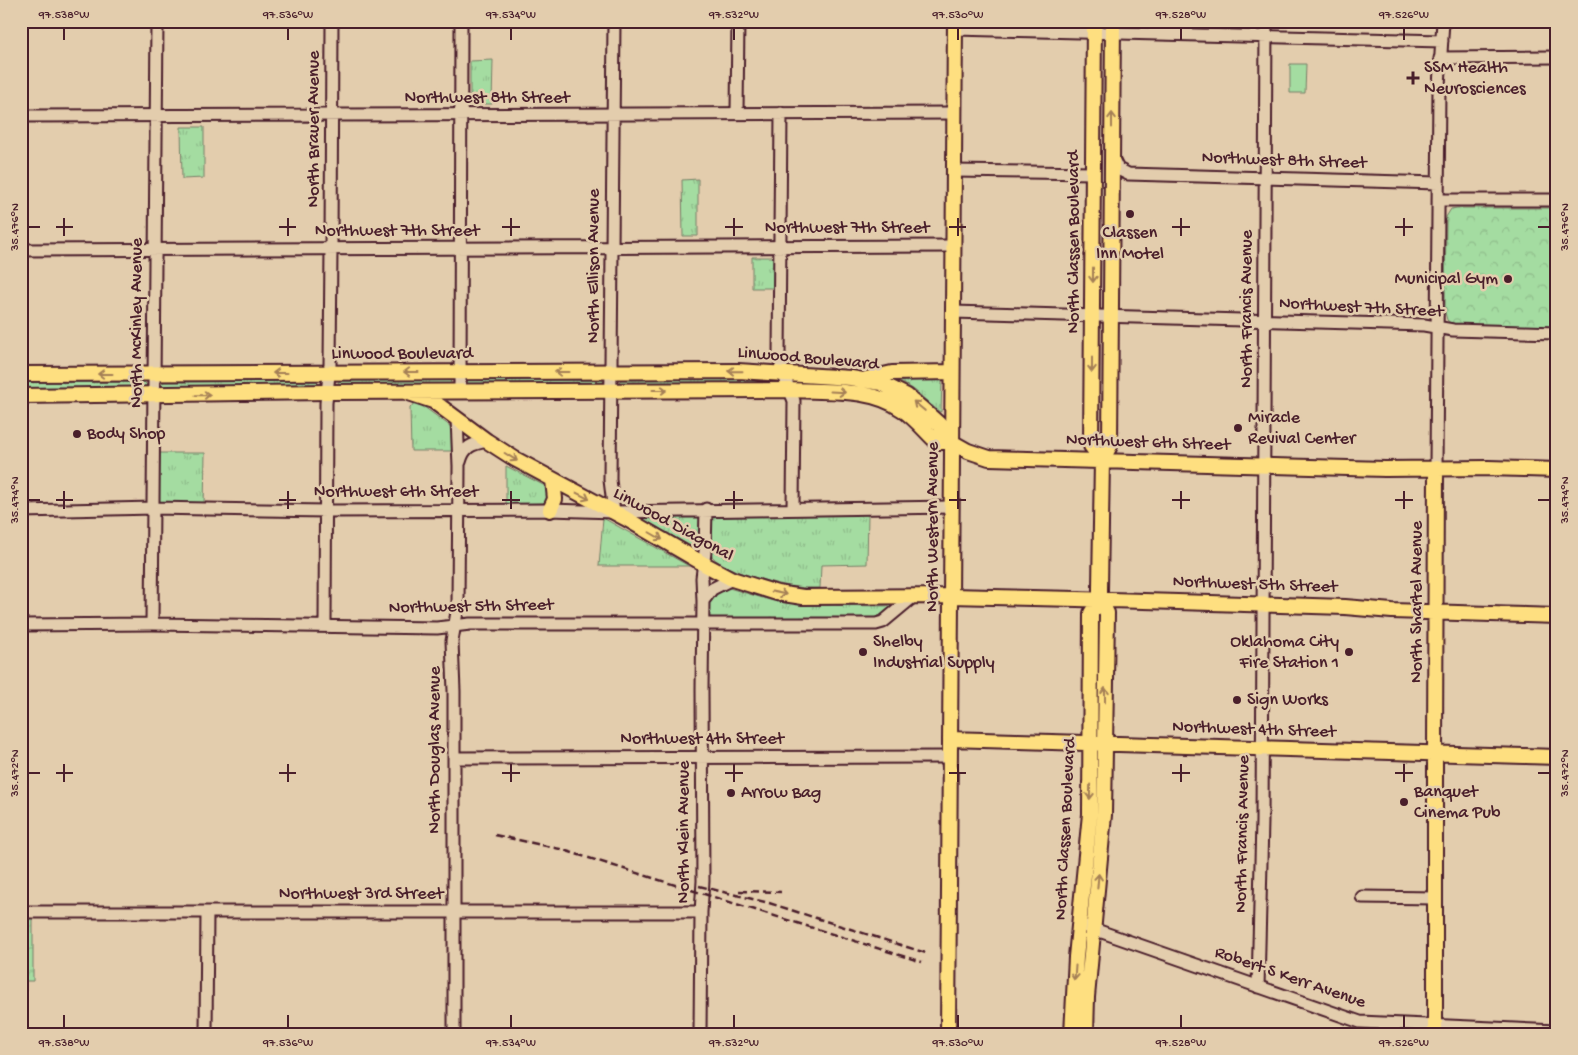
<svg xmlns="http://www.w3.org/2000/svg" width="1578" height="1055" font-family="'Gochi Hand',sans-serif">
<defs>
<pattern id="grass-tufts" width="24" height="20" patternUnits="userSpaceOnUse" patternTransform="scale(1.25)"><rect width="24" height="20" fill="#a4dca1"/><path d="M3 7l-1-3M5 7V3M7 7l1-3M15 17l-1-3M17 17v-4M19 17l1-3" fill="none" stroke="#8fbc8b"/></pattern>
<pattern id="park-crowns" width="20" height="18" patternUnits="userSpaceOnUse" patternTransform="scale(1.25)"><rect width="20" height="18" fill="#a4dca1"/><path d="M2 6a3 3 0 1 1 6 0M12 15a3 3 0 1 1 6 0" fill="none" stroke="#8fbc8b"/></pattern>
</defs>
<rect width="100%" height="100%" fill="#e3cdad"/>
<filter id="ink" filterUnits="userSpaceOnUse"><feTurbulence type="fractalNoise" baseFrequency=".02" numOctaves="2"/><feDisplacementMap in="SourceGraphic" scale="10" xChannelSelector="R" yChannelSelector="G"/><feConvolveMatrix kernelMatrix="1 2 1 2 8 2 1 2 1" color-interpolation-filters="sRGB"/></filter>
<g filter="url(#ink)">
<path fill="url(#grass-tufts)" stroke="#777e66" d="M493,60L492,104H470V61Z
M181,127H204V178L182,179Z
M698,179V236H683L682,180Z
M752,257H775V288H752Z
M892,378H939L942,381L941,412C935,410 921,395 913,389C907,385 899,382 892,378Z
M738,379L778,383H618L621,380Z
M450,380L452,386L338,387L337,385L339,381Z
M469,380H602L605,383V384L467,386L466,383Z
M317,381L319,385L162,387L161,385L164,382Z
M21,382H144L147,385L144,387L21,388Z
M416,401L450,426L452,430L454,451H411L410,408Z
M159,453H205L204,506L158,505Z
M506,466L547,487L549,490L547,503L506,504Z
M868,514L867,564L821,565L820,588C812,588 804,588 797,587C781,586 716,569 711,554C708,545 711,525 711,515Z
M700,515V551L638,517Z
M603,518L689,566H599Z
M729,588L773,601L802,605L894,606L881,619H709L708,617L709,603L720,591Z"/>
<path fill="url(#park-crowns)" stroke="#777e66" d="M1457,208H1557V329L1454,326L1447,320L1445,312L1446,217L1451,209Z
M21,917H33V981H26L25,1034H21Z"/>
<path fill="#a4dca1" stroke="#777e66" d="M1290,64H1306L1305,93H1290Z"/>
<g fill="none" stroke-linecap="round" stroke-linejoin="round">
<g stroke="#4a1f2b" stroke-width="15">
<path id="minor" d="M955,29L1442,41
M1440,58L1557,57
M737,113L738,21
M781,113L779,356L783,373L794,401L793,508
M21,116L954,113
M1112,157L1118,169L1128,174L1438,183
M954,171L1093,173
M1438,200H1557
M21,250L953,246
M953,312L1424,325L1453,330L1557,333
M460,392L461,21
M460,462C464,446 472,444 487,441
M1436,468L1439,86L1443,21
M21,511L154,508L326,511L550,510L614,512L952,507
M614,512L610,480L614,21
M703,601L712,589L732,579
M152,624L157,21
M21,625L152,624L437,628L470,624H876L883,622L913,597
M325,626L326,403L330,365L331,248L332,21
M454,758L950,757
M1362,897L1436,898
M21,912H701
M1079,924L1360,1022L1557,1031
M1258,987L1262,821L1266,21
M206,1034L207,912
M454,1034V691L452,641L458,606L459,466L457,419
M700,1034L701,912L703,881L702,689L703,601L702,578L705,552L706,509"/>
</g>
<g stroke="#4a1f2b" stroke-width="18">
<path id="major" d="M1094,21L1091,446L1102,460
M21,374L738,371L851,378L881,383L907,396L920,407L939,424L952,442L968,451L989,458L1385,469L1488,468L1557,470
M866,379L892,373L952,372
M406,392L433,401L487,441L515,459L625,518L704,564L732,579L777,593L803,597L951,596L1077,599L1345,607L1392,611L1557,616
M21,396L327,392L789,390C827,392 871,387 903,410C916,419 926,432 937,442H952
M550,510L555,499L553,480
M950,739L1557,757
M948,1034L955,21
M1072,1034L1076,957L1090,814L1091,613L1100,600
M1086,1034L1087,997L1104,815L1107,613L1100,600V588L1102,460L1110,446L1113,21
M1435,1034V754L1436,468"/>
</g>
<use href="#minor" stroke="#e3cdad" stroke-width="11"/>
<use href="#major" stroke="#fedf80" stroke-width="14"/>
<path stroke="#4a1f2b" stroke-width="2.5" stroke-dasharray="8 4" stroke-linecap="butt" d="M495,835L560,849L922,962
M699,886L769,903L929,954
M739,891L781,892"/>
</g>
<defs><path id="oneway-shaft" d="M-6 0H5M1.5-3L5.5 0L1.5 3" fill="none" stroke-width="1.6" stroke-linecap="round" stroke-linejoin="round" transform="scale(1.25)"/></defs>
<g stroke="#a47f56">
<use href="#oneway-shaft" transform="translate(1112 120) rotate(-90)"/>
<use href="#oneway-shaft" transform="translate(1093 275) rotate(90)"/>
<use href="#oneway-shaft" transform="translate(1092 365) rotate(90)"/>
<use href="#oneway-shaft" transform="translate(735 371) rotate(-179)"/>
<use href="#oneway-shaft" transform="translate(411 372) rotate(180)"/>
<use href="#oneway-shaft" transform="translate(562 372) rotate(180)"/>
<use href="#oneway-shaft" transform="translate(280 373) rotate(180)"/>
<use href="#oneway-shaft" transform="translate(105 374) rotate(180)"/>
<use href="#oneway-shaft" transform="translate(660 390)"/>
<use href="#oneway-shaft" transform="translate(838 392) rotate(3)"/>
<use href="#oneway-shaft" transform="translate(203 395) rotate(-1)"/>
<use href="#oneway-shaft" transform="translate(919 406) rotate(-140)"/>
<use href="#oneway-shaft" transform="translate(511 457) rotate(32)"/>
<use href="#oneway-shaft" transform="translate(583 496) rotate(27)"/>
<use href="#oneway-shaft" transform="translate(656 536) rotate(30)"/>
<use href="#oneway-shaft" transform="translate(779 593) rotate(11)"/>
<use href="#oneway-shaft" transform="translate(1105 695) rotate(-90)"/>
<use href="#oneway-shaft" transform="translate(1090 792) rotate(91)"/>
<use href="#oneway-shaft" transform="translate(1098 881) rotate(-85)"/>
<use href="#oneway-shaft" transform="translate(1075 973) rotate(94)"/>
</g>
</g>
<path fill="none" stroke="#4a1f2b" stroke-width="2" d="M64,28V40M288,28V40M511,28V40M734,28V40M958,28V40M1181,28V40M1404,28V40M64,218V236M288,218V236M511,218V236M734,218V236M958,218V236M1181,218V236M1404,218V236M28,227H40M56,227H73M279,227H296M502,227H520M725,227H743M949,227H966M1172,227H1190M1395,227H1413M1538,227H1550M64,491V509M288,491V509M511,491V509M734,491V509M958,491V509M1181,491V509M1404,491V509M28,500H40M56,500H73M279,500H296M502,500H520M725,500H743M949,500H966M1172,500H1190M1395,500H1413M1538,500H1550M64,764V782M288,764V782M511,764V782M734,764V782M958,764V782M1181,764V782M1404,764V782M28,773H40M56,773H73M279,773H296M502,773H520M725,773H743M949,773H966M1172,773H1190M1395,773H1413M1538,773H1550M64,1015V1028M288,1015V1028M511,1015V1028M734,1015V1028M958,1015V1028M1181,1015V1028M1404,1015V1028"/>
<g fill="#4a1f2b" stroke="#e3cdad" stroke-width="2">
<path d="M1410.5 70.5h5v5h5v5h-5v5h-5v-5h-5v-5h5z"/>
<circle cx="1130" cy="214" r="5"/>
<circle cx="1508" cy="279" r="5"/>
<circle cx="1238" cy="428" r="5"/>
<circle cx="77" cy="434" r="5"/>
<circle cx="863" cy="652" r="5"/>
<circle cx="1349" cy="652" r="5"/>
<circle cx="1237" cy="700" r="5"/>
<circle cx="731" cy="793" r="5"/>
<circle cx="1404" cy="802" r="5"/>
</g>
<g text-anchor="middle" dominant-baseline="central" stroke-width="5" stroke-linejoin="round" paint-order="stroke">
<g font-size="18" fill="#4a1f2b" stroke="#e3cdad" text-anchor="start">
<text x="1424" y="68">SSM Health<tspan x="1424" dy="21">Neurosciences</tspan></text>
<text x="1130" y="233" text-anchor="middle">Classen<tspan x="1130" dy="21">Inn Motel</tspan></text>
<text x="1498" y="279" text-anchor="end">Municipal Gym</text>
<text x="1248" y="418">Miracle<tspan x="1248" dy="21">Revival Center</tspan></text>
<text x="87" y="434">Body Shop</text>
<text x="873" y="642">Shelby<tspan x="873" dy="21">Industrial Supply</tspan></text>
<text x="1339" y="642" text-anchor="end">Oklahoma City<tspan x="1339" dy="21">Fire Station 1</tspan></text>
<text x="1247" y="700">Sign Works</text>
<text x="1414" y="792">Banquet<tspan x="1414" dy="21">Cinema Pub</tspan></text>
<text x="741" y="793">Arrow Bag</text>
</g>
<g font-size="18" fill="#4a1f2b" stroke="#e3cdad">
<text x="487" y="98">Northwest 8th Street</text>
<text transform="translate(314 129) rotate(-90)">North Brauer Avenue</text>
<text transform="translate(1284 161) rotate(2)">Northwest 8th Street</text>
<text x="847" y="228">Northwest 7th Street</text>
<text x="397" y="231">Northwest 7th Street</text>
<text transform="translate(1074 242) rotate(-90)">North Classen Boulevard</text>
<text transform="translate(594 266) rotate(-90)">North Ellison Avenue</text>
<text transform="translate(1361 308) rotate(3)">Northwest 7th Street</text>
<text transform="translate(1247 309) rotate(-90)">North Francis Avenue</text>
<text transform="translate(137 323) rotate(-90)">North McKinley Avenue</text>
<text x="402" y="354">Linwood Boulevard</text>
<text transform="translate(808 359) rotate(5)">Linwood Boulevard</text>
<text transform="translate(1148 443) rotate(2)">Northwest 6th Street</text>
<text x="396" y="492">Northwest 6th Street</text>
<text transform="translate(673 525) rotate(29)">Linwood Diagonal</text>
<text transform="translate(933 527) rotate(-90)">North Western Avenue</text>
<text transform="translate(1255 585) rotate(2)">Northwest 5th Street</text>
<text transform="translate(1417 602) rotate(-90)">North Shartel Avenue</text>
<text transform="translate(471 607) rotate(-1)">Northwest 5th Street</text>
<text transform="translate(1254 730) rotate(2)">Northwest 4th Street</text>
<text x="702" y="739">Northwest 4th Street</text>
<text transform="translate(435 750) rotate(-90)">North Douglas Avenue</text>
<text transform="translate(1066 829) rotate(-87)">North Classen Boulevard</text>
<text transform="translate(684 832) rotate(-90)">North Klein Avenue</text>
<text transform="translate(1243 834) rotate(-89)">North Francis Avenue</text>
<text x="361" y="894">Northwest 3rd Street</text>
<text transform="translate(1290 978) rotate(19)">Robert S Kerr Avenue</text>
</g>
</g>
<rect width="1578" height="1055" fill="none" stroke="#e3cdad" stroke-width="55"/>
<rect x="28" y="28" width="1522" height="1000" fill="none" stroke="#4a1f2b" stroke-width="2"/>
<g font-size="12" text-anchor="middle" fill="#4a1f2b">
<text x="64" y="18">97.538°W</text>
<text x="288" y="18">97.536°W</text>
<text x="511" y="18">97.534°W</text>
<text x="734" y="18">97.532°W</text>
<text x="958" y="18">97.530°W</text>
<text x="1181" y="18">97.528°W</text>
<text x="1404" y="18">97.526°W</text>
<text transform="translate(14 227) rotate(-90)" y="4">35.476°N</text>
<text transform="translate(1564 227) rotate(-90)" y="4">35.476°N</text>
<text transform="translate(14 500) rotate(-90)" y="4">35.474°N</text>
<text transform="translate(1564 500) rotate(-90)" y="4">35.474°N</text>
<text transform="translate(14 773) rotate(-90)" y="4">35.472°N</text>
<text transform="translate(1564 773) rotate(-90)" y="4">35.472°N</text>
<text x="64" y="1046">97.538°W</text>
<text x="288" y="1046">97.536°W</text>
<text x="511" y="1046">97.534°W</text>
<text x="734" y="1046">97.532°W</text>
<text x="958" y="1046">97.530°W</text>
<text x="1181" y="1046">97.528°W</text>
<text x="1404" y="1046">97.526°W</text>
</g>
</svg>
